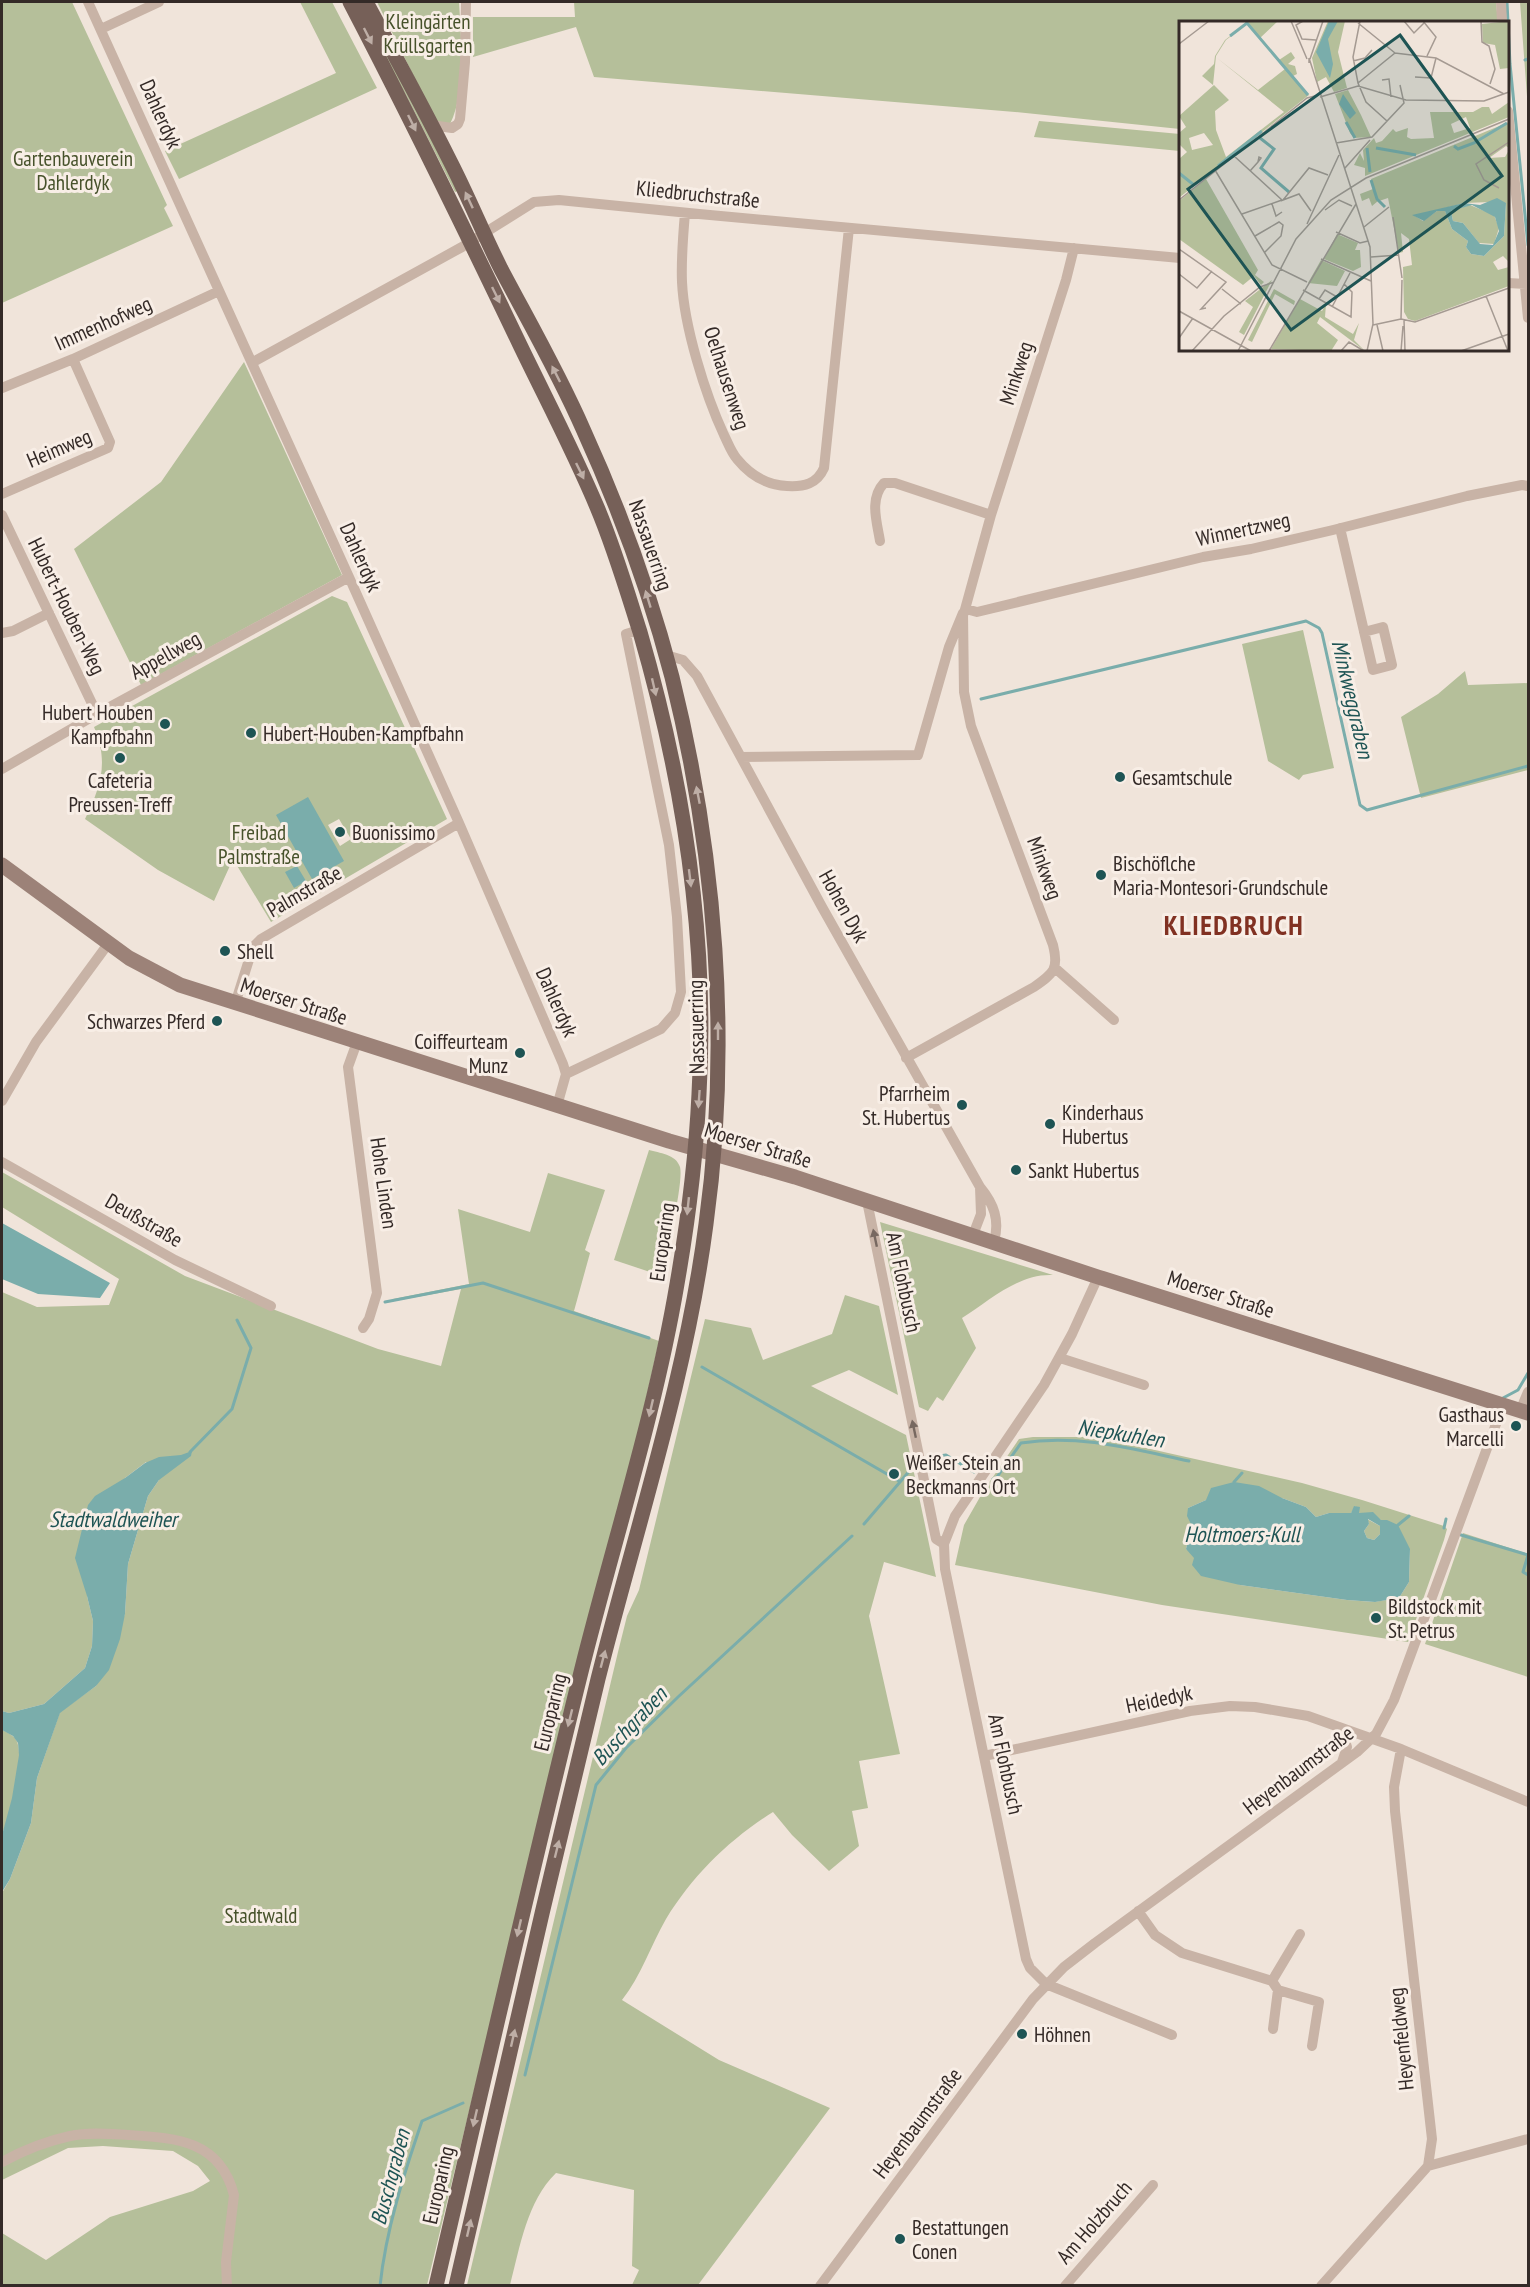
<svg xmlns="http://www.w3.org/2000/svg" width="1530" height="2287" font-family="'PT Sans Narrow',sans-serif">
<rect width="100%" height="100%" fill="#f0e4da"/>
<path fill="#b5bf9a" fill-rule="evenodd" d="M2,2H72L167,205L164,208L173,226L2,303Z
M300,2H332L377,88L179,179L165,151L336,73Z
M354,2H362L458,191L455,192L406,95Z
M377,2H459C461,36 466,94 450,124L436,121Z
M574,2H1496L1498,22H1180V129L1015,112L594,77L576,27L473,57V17H575Z
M1520,2H1528V110Z
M1039,121L1180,134V151L1034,137Z
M244,362L342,575L141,685L74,549L161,482Z
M332,596L347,602L447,819L271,922L233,859L214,901L158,870L85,819C101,786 109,762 94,727ZM339,819L351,839L340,846L328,825Z
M1303,630L1334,768L1303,775L1299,780L1268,761L1242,644Z
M1465,671L1468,685L1528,683V770L1421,798L1401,717L1438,694Z
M649,1150C659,1153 676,1154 680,1167C684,1182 666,1256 662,1276L614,1260Z
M2,1172L185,1276L378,1349L441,1366L461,1289L389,1302L393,1299L469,1284L458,1209L530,1232L548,1173L605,1190L585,1250L590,1253L574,1311L659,1341L638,1434L577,1665L427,2285H2V2233L46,2260L110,2217L193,2191L210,2181L198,2166L173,2151L103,2146L68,2148L2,2180V1893L10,1879L31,1823L37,1778L60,1712L96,1686L125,1614L128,1564L148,1496L159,1480L146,1462L125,1478L87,1596L93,1621L92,1646L85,1668L44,1704L9,1713L2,1711V1292L37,1307L109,1305L119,1279L2,1207Z
M880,1222L1053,1275C1019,1273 989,1301 962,1318L976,1348L943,1401L937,1397L928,1411L919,1407Z
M845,1295L879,1306L898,1395L849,1370L811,1386L906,1435L936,1577L884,1562L869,1616L900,1754L859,1761L868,1808L852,1811L859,1846L829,1871L792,1835L773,1812C730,1839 693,1875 666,1919C651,1945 641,1976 622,2000L719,2060L830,2108L698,2285H632L639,2270L632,2266L634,2190L556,2173C527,2201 520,2247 510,2285H467L618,1652L627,1616L639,1590L705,1319L751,1328L763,1360L832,1334Z
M1033,1437H1091L1128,1444L1302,1483L1362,1500L1444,1526L1447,1529L1444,1540L1408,1642L1162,1605L955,1565L964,1525L984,1490L1019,1439ZM1282,1498L1306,1507L1316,1517L1329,1513H1351L1355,1506L1359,1513L1381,1520L1410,1550L1409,1582L1399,1598L1374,1602L1347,1600L1240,1585L1186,1549L1192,1526L1188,1508L1206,1500Z
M1367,1519L1380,1526V1534L1374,1540L1367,1538L1364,1531L1369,1524Z
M1463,1533L1528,1554V1677L1425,1644Z
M2,1730C9,1733 17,1737 18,1745C23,1764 9,1817 2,1835Z"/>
<path fill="#7aadab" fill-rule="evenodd" d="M308,797L344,861L312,879L276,815Z
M297,866L306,881L294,888L285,872Z
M2,1223L110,1283L100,1298L38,1294L2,1279Z
M192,1451L191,1456L159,1480L148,1496L128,1564L125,1614L120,1639L109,1670L96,1686L60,1713L37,1778L31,1823L10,1879L2,1892V1835L12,1798L19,1755L18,1743L13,1736L2,1730V1711L9,1713L44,1704L85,1668L92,1646L93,1621L87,1596L75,1558L88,1505L95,1496L125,1478L145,1463L159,1457L181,1455Z
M1234,1482L1259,1486L1282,1498L1306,1507L1316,1517L1329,1513H1351L1354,1506L1360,1507L1359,1513L1373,1512L1381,1520H1387L1398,1525L1410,1549L1409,1582L1399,1598L1375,1602L1347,1600L1240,1585L1201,1576L1192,1565L1194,1558L1186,1549L1192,1526L1187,1516L1188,1508L1206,1500L1211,1488ZM1368,1519L1380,1526V1534L1374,1540L1367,1538L1364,1531L1369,1524Z"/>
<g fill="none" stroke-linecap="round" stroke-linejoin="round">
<path stroke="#7aadab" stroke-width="3" d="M1507,2L1510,64L1528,245
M1525,60L1528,59
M981,699L1306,621L1319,628L1322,633L1360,805L1367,810L1528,766
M385,1302L483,1283L649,1338
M702,1367L899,1481
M1503,1398L1518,1390L1528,1373
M190,1452L232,1409L251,1348L237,1320
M932,1457L946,1455L974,1472
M993,1479L997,1477L1021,1443C1080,1434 1132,1449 1189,1461
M1234,1482L1242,1473
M864,1524L912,1468
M1398,1525L1409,1516
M1444,1528L1446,1519
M1461,1535L1528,1555L1523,1572L1528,1575
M525,2075L596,1785L626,1748L678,1697L852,1536
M380,2286C386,2229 404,2174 422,2121L463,2103"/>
<path stroke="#c8b3a6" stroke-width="10" d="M88,2L349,577L459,823L563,1064L566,1074L557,1106
M1501,2L1502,22
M101,29L159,2
M1508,111L1528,318
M431,125L452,128L458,124L460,119L465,62L466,2
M685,213C683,236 681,259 682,282C684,326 705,394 724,435C728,443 731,452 737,459C750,475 766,485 787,486C804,487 817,484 824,468L849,228
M1508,283L1526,284
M253,362L462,247L534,202L559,200L699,214L1180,258
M2,388L73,359L219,291
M2,494L108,448L110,442L73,359
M2,515L97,714
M1340,528L1373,670L1392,665L1383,627L1364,632
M880,541C877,522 869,499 884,483H895L991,515
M966,609L977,612L1203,557L1251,549L1333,530L1467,496L1522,485L1528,486
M964,613L991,515L1066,280L1074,248
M2,633L13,631L49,613
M666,655L683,660L697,676L822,907L980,1187C994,1204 1000,1220 994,1242
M741,757L918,755L949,647L963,613L964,692L971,726L1053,945C1059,969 1054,973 1034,987L906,1058
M2,769L97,714L349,577
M1055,968L1114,1020
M235,1004L253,947L261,939L459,823
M357,1042L348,1067L377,1293L369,1319L363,1328
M566,1074L661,1029L675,1013L681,992L677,917L669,845L626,634L639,630
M2,1101L36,1042L108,944
M2,1162L175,1260L271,1306
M867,1201L936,1539L944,1544
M973,1235L981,1214L980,1187
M1098,1277L1072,1334L1044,1385L955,1516L944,1544L945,1569L1026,1959L1030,1968L1046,1984L1172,2035
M1060,1358L1144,1385
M1520,1411L1528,1392
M1341,1728L1347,1747L1342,1762
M984,1756L1190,1711L1230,1706L1255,1707L1308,1716L1401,1749L1528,1802
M1138,1911L1155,1935L1182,1953L1272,1981L1300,1934
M1272,1981L1278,1990L1319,2002L1312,2046
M1273,2029L1278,1990
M2,2162C22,2151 47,2141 70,2136C89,2132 110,2134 129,2135C176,2138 220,2140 234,2195L226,2262L227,2286
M1428,2166L1528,2139
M820,2286L1033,1999L1064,1967L1095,1943L1357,1752L1376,1734L1394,1700L1503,1405
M1065,2286L1153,2185
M1321,2286L1428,2166L1432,2139L1395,1811L1394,1787L1401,1749"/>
<path stroke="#9c8278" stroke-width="15" d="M2,865L129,958L180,985L669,1141L795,1177L1098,1277L1528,1413"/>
<path stroke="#766058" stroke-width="15" d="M350,2C409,115 465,230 520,345C546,399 574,452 597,507C614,547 627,591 640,632C683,780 708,940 699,1094C696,1157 688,1221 677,1284C655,1414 614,1540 582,1668C531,1873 484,2079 436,2286
M366,2C394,54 423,107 450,161C468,196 483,233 501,269C529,322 559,374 583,429C619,508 650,593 672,677C716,855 731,1042 706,1224C686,1379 636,1528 598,1679C549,1881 502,2083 456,2286"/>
</g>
<defs><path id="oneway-solid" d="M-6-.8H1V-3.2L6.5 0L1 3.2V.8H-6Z" transform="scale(1.5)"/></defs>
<g fill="#beaea6">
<use href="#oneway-solid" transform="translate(368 36) rotate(63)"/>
<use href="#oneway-solid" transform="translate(412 123) rotate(64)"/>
<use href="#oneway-solid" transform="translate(469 200) rotate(-115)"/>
<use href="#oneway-solid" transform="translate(496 295) rotate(64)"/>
<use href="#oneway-solid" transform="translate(556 374) rotate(-117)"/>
<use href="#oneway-solid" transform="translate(580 471) rotate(64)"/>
<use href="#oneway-solid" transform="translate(648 599) rotate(-107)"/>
<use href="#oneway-solid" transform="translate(654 687) rotate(77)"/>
<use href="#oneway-solid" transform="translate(698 795) rotate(-101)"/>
<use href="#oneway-solid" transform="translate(690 878) rotate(83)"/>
<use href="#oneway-solid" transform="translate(718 1031) rotate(-90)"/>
<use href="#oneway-solid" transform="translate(699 1099) rotate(94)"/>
<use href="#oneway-solid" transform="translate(688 1206) rotate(96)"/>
<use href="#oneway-solid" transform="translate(651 1408) rotate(103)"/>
<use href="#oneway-solid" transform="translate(603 1659) rotate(-75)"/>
<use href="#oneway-solid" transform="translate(570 1718) rotate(104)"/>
<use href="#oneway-solid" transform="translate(557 1849) rotate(-76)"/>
<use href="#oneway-solid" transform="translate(519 1928) rotate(103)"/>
<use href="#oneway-solid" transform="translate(513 2038) rotate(-77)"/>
<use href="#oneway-solid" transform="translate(475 2118) rotate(103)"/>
<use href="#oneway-solid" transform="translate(469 2228) rotate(-77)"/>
</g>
<g fill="#776860">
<use href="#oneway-solid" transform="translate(875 1238) rotate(-102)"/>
<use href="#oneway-solid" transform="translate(914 1429) rotate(-102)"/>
</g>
<g fill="#1e5454" stroke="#f8eee6" stroke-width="2">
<circle cx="165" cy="724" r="6"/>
<circle cx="251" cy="733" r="6"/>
<circle cx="120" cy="758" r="6"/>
<circle cx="1120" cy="777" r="6"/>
<circle cx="340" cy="832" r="6"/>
<circle cx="1101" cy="875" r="6"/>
<circle cx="225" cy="951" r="6"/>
<circle cx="217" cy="1021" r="6"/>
<circle cx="520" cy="1053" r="6"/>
<circle cx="962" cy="1105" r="6"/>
<circle cx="1050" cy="1124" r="6"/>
<circle cx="1016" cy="1170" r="6"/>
<circle cx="1516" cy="1426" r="6"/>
<circle cx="894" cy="1474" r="6"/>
<circle cx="1376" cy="1618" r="6"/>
<circle cx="1022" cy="2034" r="6"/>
<circle cx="900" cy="2239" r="6"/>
</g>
<g text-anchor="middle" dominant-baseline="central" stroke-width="6" stroke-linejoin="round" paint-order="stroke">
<g font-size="21" fill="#47522b" stroke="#f8eee6">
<text x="428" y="21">Kleingärten<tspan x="428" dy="24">Krüllsgarten</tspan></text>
<text x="73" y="158">Gartenbauverein<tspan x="73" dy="24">Dahlerdyk</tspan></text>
<text x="259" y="832">Freibad<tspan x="259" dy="24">Palmstraße</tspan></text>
<text x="261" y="1915">Stadtwald</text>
</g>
<g font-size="21" fill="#342a27" stroke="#f8eee6">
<text transform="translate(161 114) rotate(66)">Dahlerdyk</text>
<text transform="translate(698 194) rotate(6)">Kliedbruchstraße</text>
<text transform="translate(103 323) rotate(-24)">Immenhofweg</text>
<text transform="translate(1016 373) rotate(-72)">Minkweg</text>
<text transform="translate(727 378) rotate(72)">Oelhausenweg</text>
<text transform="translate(59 448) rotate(-23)">Heimweg</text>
<text transform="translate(1243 529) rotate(-12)">Winnertzweg</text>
<text transform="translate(651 545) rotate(71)">Nassauerring</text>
<text transform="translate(361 557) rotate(66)">Dahlerdyk</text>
<text transform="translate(67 606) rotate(64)">Hubert-Houben-Weg</text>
<text transform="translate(165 655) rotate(-29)">Appellweg</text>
<text transform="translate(1045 868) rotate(70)">Minkweg</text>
<text transform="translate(304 891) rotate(-30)">Palmstraße</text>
<text transform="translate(844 906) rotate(61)">Hohen Dyk</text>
<text transform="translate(294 1001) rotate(18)">Moerser Straße</text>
<text transform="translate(557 1002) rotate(66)">Dahlerdyk</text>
<text transform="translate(696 1027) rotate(-91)">Nassauerring</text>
<text transform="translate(758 1145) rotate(17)">Moerser Straße</text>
<text transform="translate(384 1183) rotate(82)">Hohe Linden</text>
<text transform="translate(144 1220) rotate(30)">Deußstraße</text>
<text transform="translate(662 1242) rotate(-82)">Europaring</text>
<text transform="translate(904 1282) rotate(78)">Am Flohbusch</text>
<text transform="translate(1221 1294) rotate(18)">Moerser Straße</text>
<text transform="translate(1159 1699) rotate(-12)">Heidedyk</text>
<text transform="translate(550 1712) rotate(-76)">Europaring</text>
<text transform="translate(1006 1764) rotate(78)">Am Flohbusch</text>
<text transform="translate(1298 1770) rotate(-37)">Heyenbaumstraße</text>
<text transform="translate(1401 2039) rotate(-96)">Heyenfeldweg</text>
<text transform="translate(917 2123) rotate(-53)">Heyenbaumstraße</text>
<text transform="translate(438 2185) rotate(-77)">Europaring</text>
<text transform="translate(1094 2222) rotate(-49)">Am Holzbruch</text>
</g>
<g font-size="21" fill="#342a27" stroke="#f8eee6" text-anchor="start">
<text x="153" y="712" text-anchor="end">Hubert Houben<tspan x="153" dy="24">Kampfbahn</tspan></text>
<text x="263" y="733">Hubert-Houben-Kampfbahn</text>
<text x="1132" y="777">Gesamtschule</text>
<text x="120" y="780" text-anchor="middle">Cafeteria<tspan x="120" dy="24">Preussen-Treff</tspan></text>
<text x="352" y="832">Buonissimo</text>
<text x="1113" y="863">Bischöflche<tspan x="1113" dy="24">Maria-Montesori-Grundschule</tspan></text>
<text x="237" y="951">Shell</text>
<text x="205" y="1021" text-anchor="end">Schwarzes Pferd</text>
<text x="508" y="1041" text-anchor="end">Coiffeurteam<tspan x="508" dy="24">Munz</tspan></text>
<text x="950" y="1093" text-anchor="end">Pfarrheim<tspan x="950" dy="24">St. Hubertus</tspan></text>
<text x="1062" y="1112">Kinderhaus<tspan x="1062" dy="24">Hubertus</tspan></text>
<text x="1028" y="1170">Sankt Hubertus</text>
<text x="1504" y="1414" text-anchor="end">Gasthaus<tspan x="1504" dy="24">Marcelli</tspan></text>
<text x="906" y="1462">Weißer Stein an<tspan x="906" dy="24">Beckmanns Ort</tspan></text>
<text x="1388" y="1606">Bildstock mit<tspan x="1388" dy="24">St. Petrus</tspan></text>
<text x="1034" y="2034">Höhnen</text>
<text x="912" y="2227">Bestattungen<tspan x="912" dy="24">Conen</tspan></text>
</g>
<g font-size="22" font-style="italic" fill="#1e5454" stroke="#f8eee6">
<text transform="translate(1353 699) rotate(77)">Minkweggraben</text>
<text transform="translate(1121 1433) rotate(9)">Niepkuhlen</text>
<text x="113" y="1519">Stadtwaldweiher</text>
<text x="1242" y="1534">Holtmoers-Kull</text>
<text transform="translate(629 1726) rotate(-47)">Buschgraben</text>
<text transform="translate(390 2177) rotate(-75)">Buschgraben</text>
</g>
<g font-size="27" font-weight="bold" letter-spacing="1.5" fill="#813122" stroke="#f8eee6">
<text x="1234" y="925">KLIEDBRUCH</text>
</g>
</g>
<g transform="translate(1179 21)">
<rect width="330" height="330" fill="#f0e4da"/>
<path d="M66,0H99L81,17L100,39L112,31L116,37L109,43L116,45L118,53L114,55L130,74L1,176L0,138L8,131L0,123V112L7,106L0,95L35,64L50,79L36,90L37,109L47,136L105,91L38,37L79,69L106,48L68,3L47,19L37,35L34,64L23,55L35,43L36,35L13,17L36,35L46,19L67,3ZM25,112L34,124L13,129L10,117ZM149,0H166L159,31L168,67L155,71L147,56L138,61L133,37ZM330,0V47L321,48L316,24L304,22L303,3ZM169,69L182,94L192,116L175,117L171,112L156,73ZM330,81V96L186,155V147L175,144L181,132L185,140L184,129L195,117L197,122L203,120L214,108L217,111L229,107L228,116L232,118L255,117L251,91H294L303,86H310L313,93ZM287,96L291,107L275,112L272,103ZM330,101V127L327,125L310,137L326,136L330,129V241L324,235L314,241L319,249L330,246V265L236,300L229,298L225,291L224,246L233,244L230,218L222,212L224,231L220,232L209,177L200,180L206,186L199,180L193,185L190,177L183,180L181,173L194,168L192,158ZM312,181L327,182L325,215L305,235L292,233L287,226L289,220L273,208L266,190H258L244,200L236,195L285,182ZM27,158L79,249L76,254L85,261L82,264L75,255L64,264L0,218V180ZM291,184L315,194L320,207L315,223L300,222L284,202L274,200L272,190ZM158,213L179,222L176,229H181L182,246L174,250L145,238ZM142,239L166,250L158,265L129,262ZM93,259L65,314L60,311L74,286L66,280ZM95,268L116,280L115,284L96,273L73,321L69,319ZM121,278L143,290L147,283L146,296L174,313L180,302L175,319L186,330L141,296L138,302L159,319L152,330L92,328Z" fill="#b5bf9a" fill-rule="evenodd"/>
<path d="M150,0H159L149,18L154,43L151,57L137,31ZM164,73L177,92L171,98L160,83ZM318,177L327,182L325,215L305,235L292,233L287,226L289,220L273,208L266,190H258L245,200L233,194L285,182L301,184ZM293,184L316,196L320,210L314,224L301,223L284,202L274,200L272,190Z" fill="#7aadab" fill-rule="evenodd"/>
<path fill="none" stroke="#7aadab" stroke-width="3" d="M51,15L68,2L129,74M167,101L176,117M81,117L95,128L82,147L110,171M275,125L279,128L295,122L328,102M188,127L191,151M197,127L237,134M39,145L83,110M0,152L15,164M192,159L198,178L206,186"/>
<path fill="none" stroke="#a59a92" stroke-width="1.5" d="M112,0L128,38M124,0L117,4L123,18L137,19M181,0L174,36L179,62L187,81L208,100M225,0L235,12L245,2M244,0L257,16L248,35M302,0L303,21L310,25L316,48L311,63M179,2L216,32M0,23L30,0M131,38L144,0M174,40L186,37L193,29M130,42V37L191,226L194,303L188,330M236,56L252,57L257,37M203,59L210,58L212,76M179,62L216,32L257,37L325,73M141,76L179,65L227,79L305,80L330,71M157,122L193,116L225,82L221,64M54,134L103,179M166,147L191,119M36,149L93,244L128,261M71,150L79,141L82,137L80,136L79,141M320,167L305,159L297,143L330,121M0,179L128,77L140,74M93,183L97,195L103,191M146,189L160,179L173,185M132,190L120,173L104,179L130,147L149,154M63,193L103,179M214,196L223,257M128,203L160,134M185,206L210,186M157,211L181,222L189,220M76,215L100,201L104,204L102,215L86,231M0,228L47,261L22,288L27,287M192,236L220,234M142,238L192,260M0,253L18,267L33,250M43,268L62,283M124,269L172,296L173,271L165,263M307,275L329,330M140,278L146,269L158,276M153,286L171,252M0,290L72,330M222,298L236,301L330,267M222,298L223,259M225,299L226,330M194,304L222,298M198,304L204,330M0,317L14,297M13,330L45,295L81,266L95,261M59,330L117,218L152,179L187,157L330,98M90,330L177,183M162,330L170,321L185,330M222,330L224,305M282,330L330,313"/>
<path fill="#1e5454" fill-opacity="0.15" stroke="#1e5454" stroke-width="3" d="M221,14L323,155L112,309L9,168Z"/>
<rect width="330" height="330" fill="none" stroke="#342a27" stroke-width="3"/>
</g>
<rect width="1530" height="2287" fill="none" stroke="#342a27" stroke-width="6"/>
</svg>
